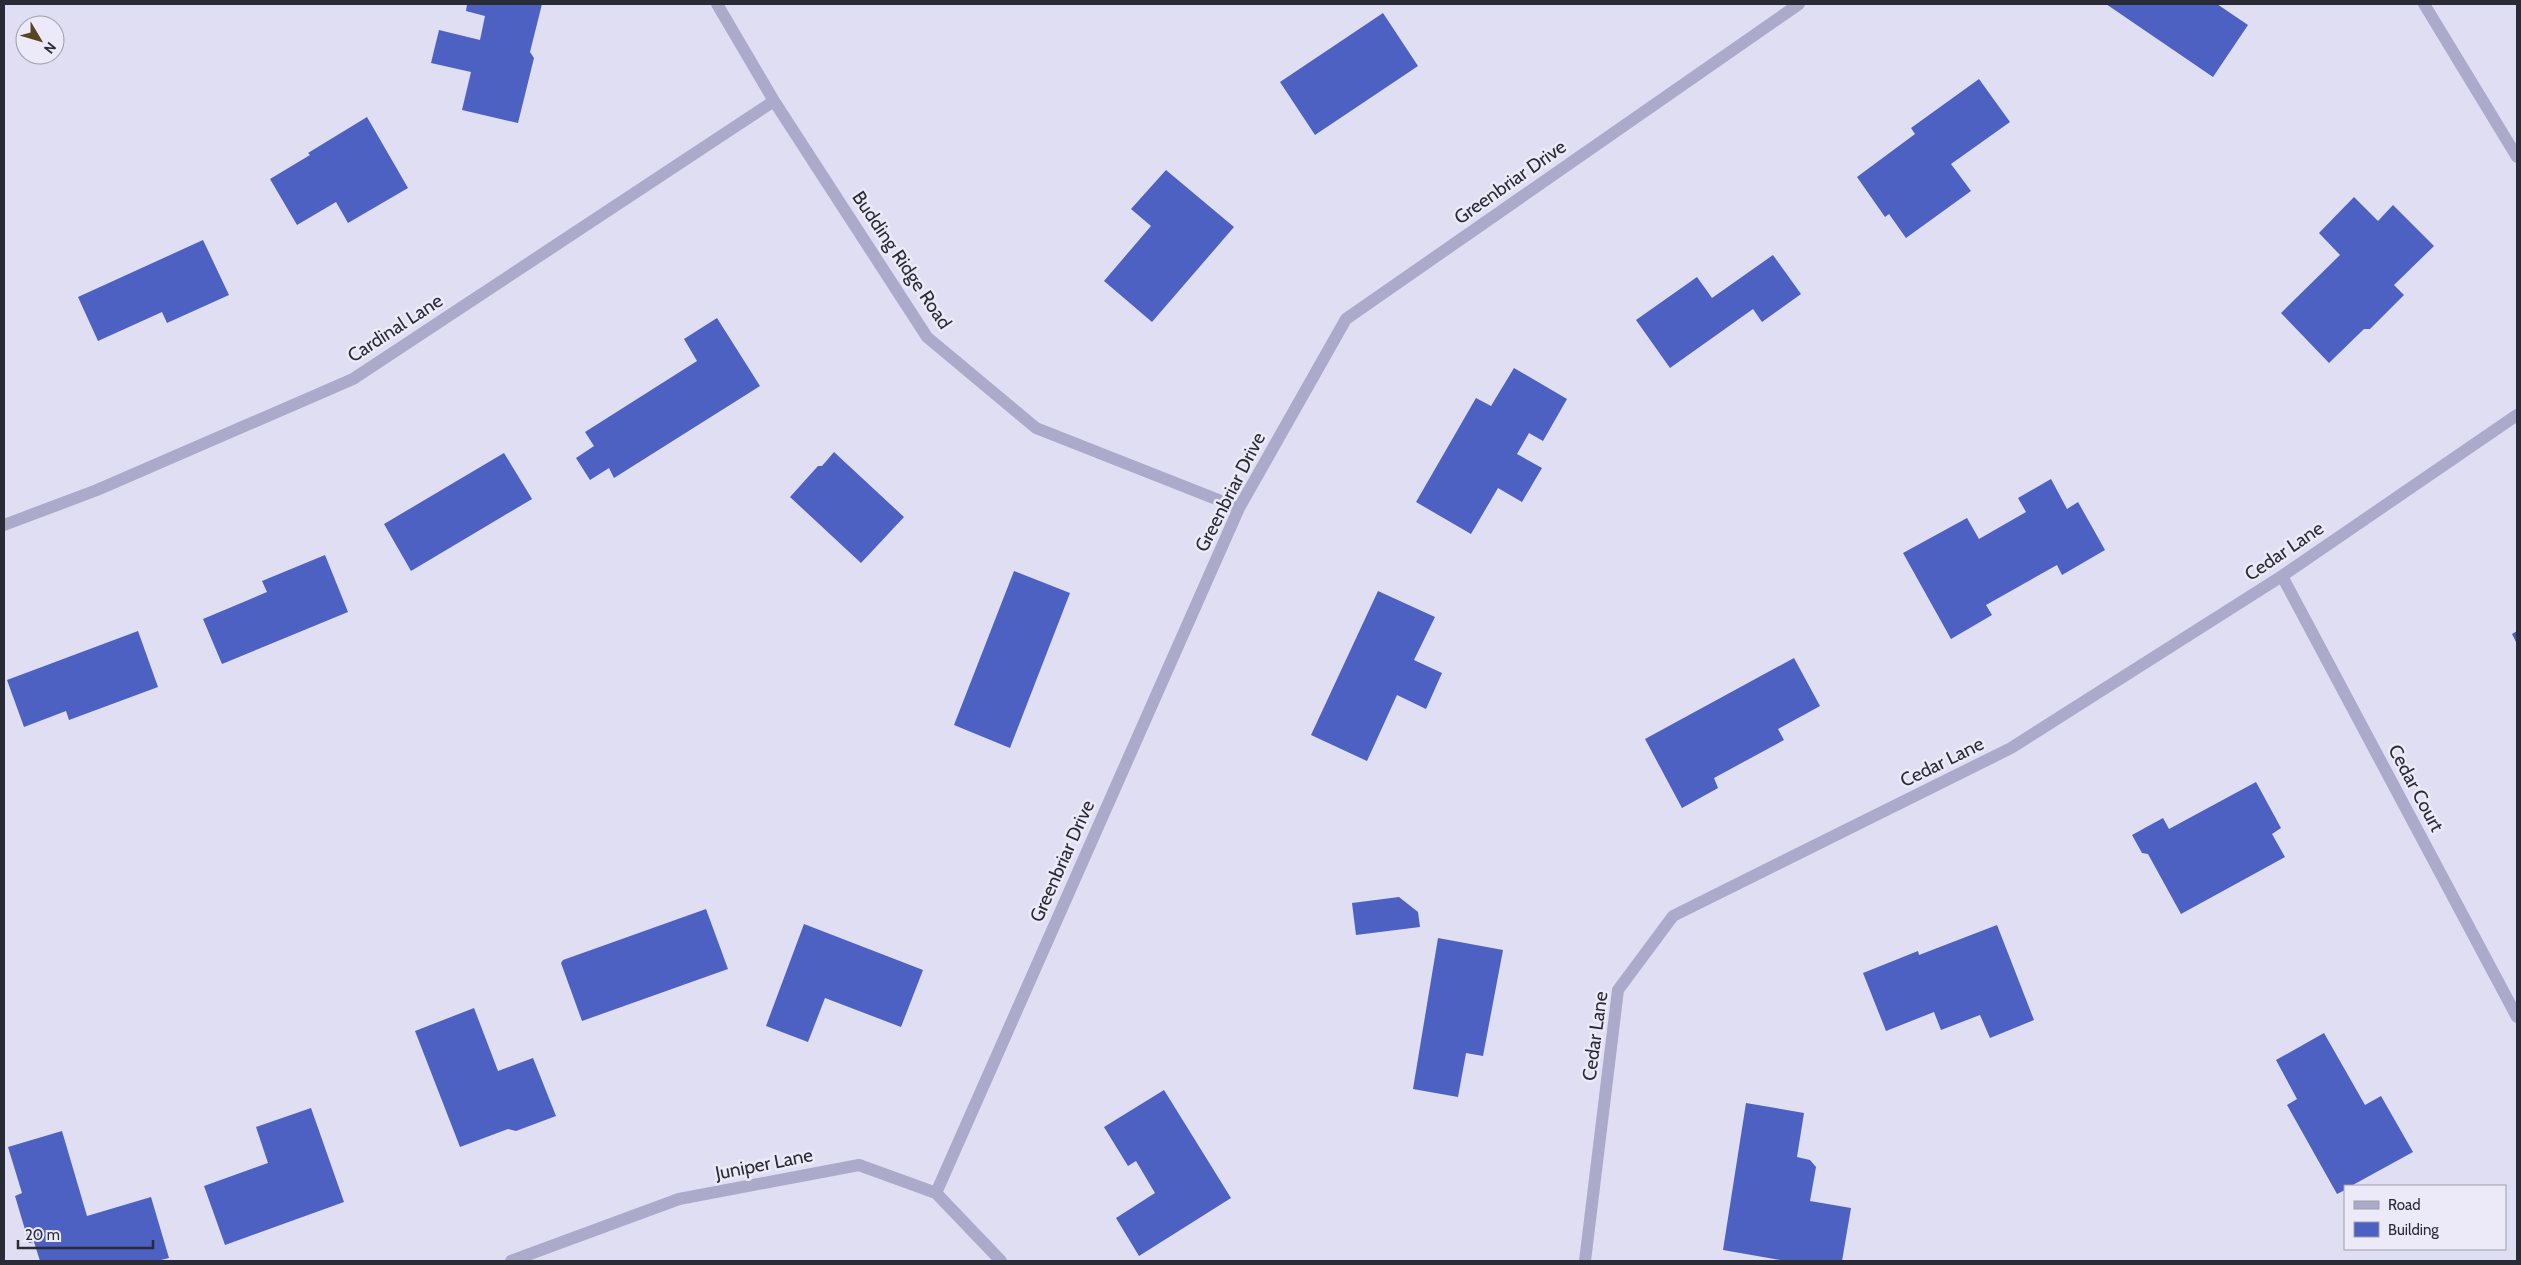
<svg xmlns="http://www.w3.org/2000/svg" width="2521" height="1265" font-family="Cabin,sans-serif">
<rect width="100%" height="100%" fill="#e0def2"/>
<path fill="#4c61c2" d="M467,4H542L530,52L534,58L518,123L462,110L471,72L431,63L439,30L480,40L485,16L466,11Z
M2106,4H2217L2248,25L2213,77Z
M1383,13L1418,66L1315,135L1280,82Z
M1979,79L2010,122L1951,164L1971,191L1906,238L1889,214L1885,217L1857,177L1915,134L1911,128Z
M367,117L408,188L348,223L336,202L297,225L270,179L310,155L308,153Z
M1166,170L1234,227L1152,322L1104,281L1151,226L1131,209Z
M2354,197L2378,221L2393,205L2434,246L2394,285L2404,295L2370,329H2364L2329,363L2281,313L2340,255L2319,233Z
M203,240L229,295L167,323L162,312L98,341L78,297Z
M1773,255L1801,294L1762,322L1753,309L1670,368L1636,320L1697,277L1712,298Z
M717,318L760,386L614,478L609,468L590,480L576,458L594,446L585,432L697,361L684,339Z
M1514,368L1567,399L1543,441L1529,433L1517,454L1542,468L1522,502L1498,488L1471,534L1416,502L1476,398L1491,406Z
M834,452L904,517L861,563L790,497L818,466H822Z
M504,453L532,499L411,571L384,524Z
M2051,479L2067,509L2078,502L2105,550L2062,575L2057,565L1986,605L1992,615L1951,639L1903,553L1967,518L1979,539L2026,512L2018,498Z
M325,555L348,612L222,664L203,619L267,592L262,581Z
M1014,571L1070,593L1010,748L954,725Z
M1378,591L1435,617L1414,660L1442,673L1426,709L1397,695L1367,761L1311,735Z
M138,631L158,687L69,720L66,711L24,727L7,680Z
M2517,631V644L2512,634Z
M1794,658L1820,706L1778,729L1784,740L1714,778L1718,788L1682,808L1645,739Z
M2256,782L2281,828L2272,834L2285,857L2181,914L2148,854L2142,853L2132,835L2163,818L2169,829Z
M1399,897L1418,912L1420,927L1356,935L1352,903Z
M706,909L728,969L582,1021L561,963L563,960Z
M804,924L923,970L901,1027L825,998L808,1042L766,1026Z
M1997,925L2034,1020L1990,1038L1980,1015L1941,1030L1934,1012L1886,1031L1863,973L1918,951L1919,955Z
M1438,938L1503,950L1483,1056L1466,1053L1458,1097L1413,1089Z
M474,1008L498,1071L533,1058L556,1116L516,1131L508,1129L460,1147L415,1031Z
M2324,1033L2365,1105L2381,1096L2413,1152L2351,1186H2345V1190L2337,1194L2287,1105L2297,1099L2276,1060Z
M1164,1090L1231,1198L1139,1256L1116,1218L1155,1193L1136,1161L1128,1166L1104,1127Z
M1746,1103L1804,1113L1797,1157L1810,1160L1816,1167L1810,1201L1851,1208L1842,1261H1786L1723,1250Z
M311,1108L344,1202L225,1245L204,1186L268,1163L256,1127Z
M62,1131L87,1216L151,1197L169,1258L157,1261H40L34,1242L29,1243L15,1196L22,1193L8,1147Z"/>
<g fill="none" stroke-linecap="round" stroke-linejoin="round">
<path stroke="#abaaca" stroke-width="12" d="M717,4L774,101L927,337L1036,428L1239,508
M2424,4L2517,157
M4,525L97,490L353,379L774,101
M2282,576L2517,1017
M936,1193L1239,508L1346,319L1799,4
M511,1261L679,1199L859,1165L936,1193L1001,1261
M1585,1261L1618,990L1673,916L2011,748L2282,576L2517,415"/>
</g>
<g text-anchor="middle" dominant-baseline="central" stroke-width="5" stroke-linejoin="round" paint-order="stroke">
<g font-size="19" fill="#292b37" stroke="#eceaf9">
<text transform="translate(1510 182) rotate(-35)">Greenbriar Drive</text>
<text transform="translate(902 260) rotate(56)">Budding Ridge Road</text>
<text transform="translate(395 328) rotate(-33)">Cardinal Lane</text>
<text transform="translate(1230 492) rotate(-63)">Greenbriar Drive</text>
<text transform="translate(2284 551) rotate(-34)">Cedar Lane</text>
<text transform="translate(1942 762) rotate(-26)">Cedar Lane</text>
<text transform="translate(2416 788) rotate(62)">Cedar Court</text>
<text transform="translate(1062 861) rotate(-66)">Greenbriar Drive</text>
<text transform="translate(1595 1036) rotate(-82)">Cedar Lane</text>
<text transform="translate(764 1164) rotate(-11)">Juniper Lane</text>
</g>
</g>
<rect width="2521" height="1265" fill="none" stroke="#292b37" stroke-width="10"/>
<rect x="2344" y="1185" width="162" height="65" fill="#eceaf9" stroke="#9e9eab"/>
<rect x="2354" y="1201" width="25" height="8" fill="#abaaca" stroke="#9e9eab"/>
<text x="2388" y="1210" font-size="15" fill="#292b37">Road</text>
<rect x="2354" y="1222" width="25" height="15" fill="#4c61c2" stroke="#9e9eab"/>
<text x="2388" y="1235" font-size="15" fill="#292b37">Building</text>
<g transform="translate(40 40) rotate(128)"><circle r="24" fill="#eceaf9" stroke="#9e9eab"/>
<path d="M0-4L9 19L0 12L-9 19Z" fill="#584420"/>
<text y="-8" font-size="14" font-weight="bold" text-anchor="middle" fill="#292b37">N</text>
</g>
<path d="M18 1240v8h135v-8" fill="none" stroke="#292b37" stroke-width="2.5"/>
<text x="25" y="1240" font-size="15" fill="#292b37" stroke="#eceaf9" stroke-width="4" paint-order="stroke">20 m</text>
</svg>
